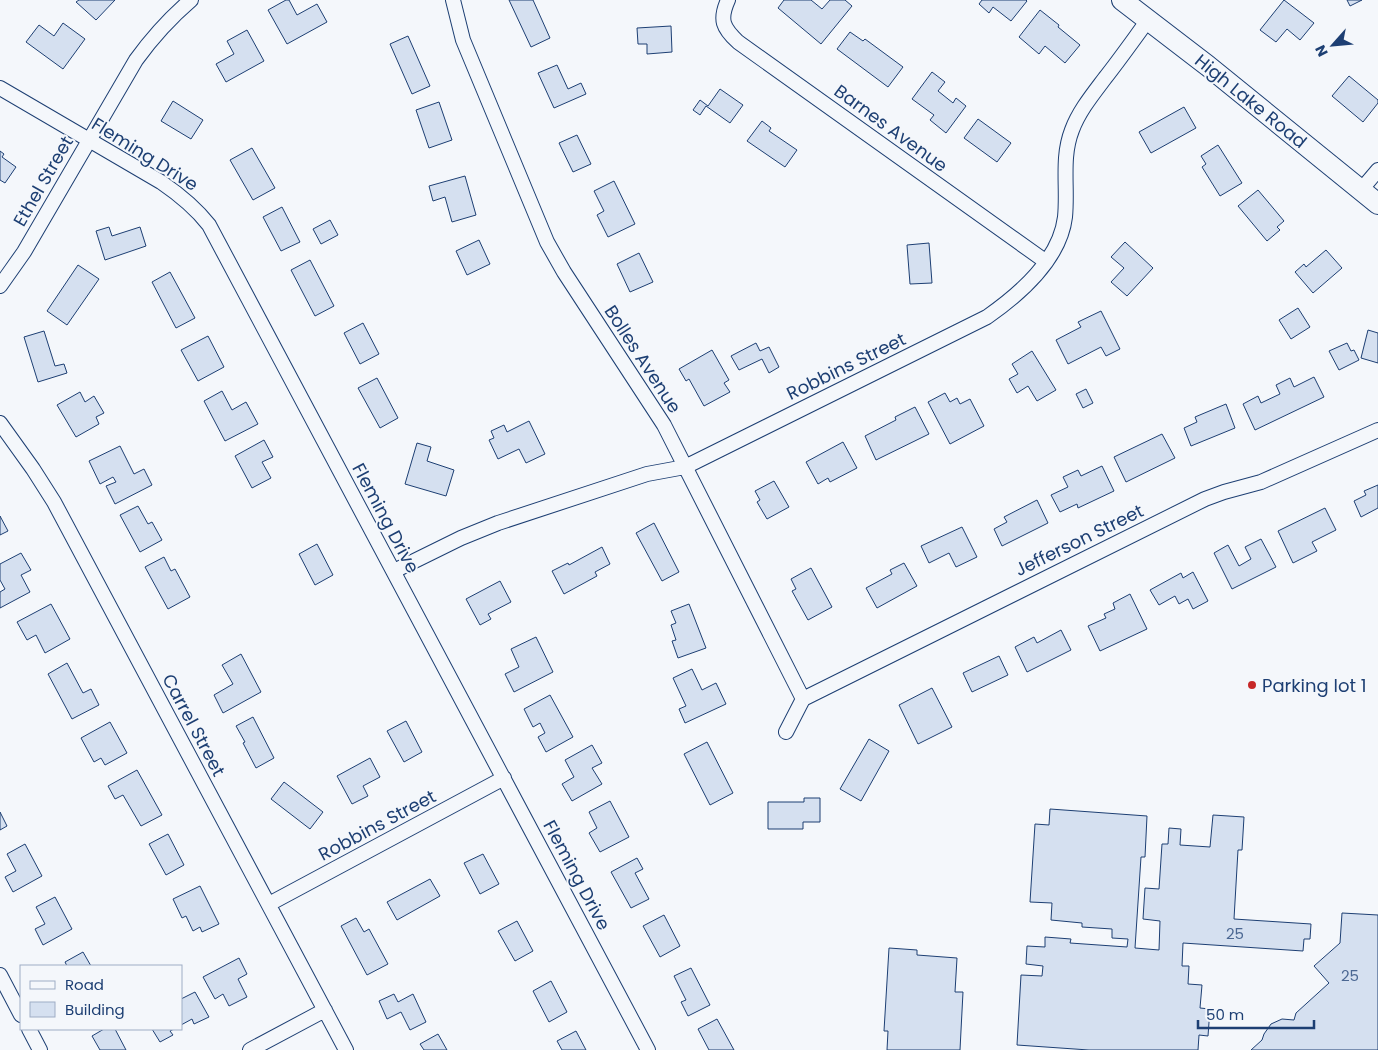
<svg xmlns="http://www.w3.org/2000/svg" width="1378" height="1050" font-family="Poppins,sans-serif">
<rect width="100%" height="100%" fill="#f4f7fb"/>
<path fill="#d5e0f0" stroke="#1d3f73" d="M79,0H115L96,20L76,2Z
M286,0H289L297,15L317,4L327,22L287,44L268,10Z
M509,0H533L550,38L531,47Z
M784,0H811L822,9L830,0H845L852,6L821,44L778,8Z
M982,0H1026L1027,1L1011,21L993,7L989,13L979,4Z
M1284,0L1314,23L1300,40L1287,29L1276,42L1260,30Z
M1347,0H1362L1350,6Z
M1040,10L1059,25L1058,27L1080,45L1065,63L1045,46L1039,54L1019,37Z
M63,23L85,39L63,69L26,42L39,25L54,36Z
M671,26L672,52L647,54V44H638L637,28Z
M247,30L264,61L226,82L216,64L234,54L227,41Z
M850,32L863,41L865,39L903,67L888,87L837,49Z
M408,36L430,86L412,94L390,44Z
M557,65L568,89L581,83L586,94L554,108L538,73Z
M932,72L945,82L938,91L953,103L956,98L966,106L946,133L930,120L934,115L912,99Z
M1349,76L1378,100V103L1363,122L1332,96Z
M720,89L743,105L730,123L706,106L700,115L693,110L700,100L708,106Z
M173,101L203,120L191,139L161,121Z
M439,102L452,140L429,148L416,110Z
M1184,107L1196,128L1151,153L1139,132Z
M978,119L1011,143L997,162L964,138Z
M762,121L771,128L769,131L797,150L785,167L747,141Z
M577,135L591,164L573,172L559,143Z
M1218,145L1242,183L1220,196L1202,167L1206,164L1201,156Z
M252,148L275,188L253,200L230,160Z
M0,151L4,154L2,157L16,167L5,183L0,180Z
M465,176L476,215L452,222L445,197L433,201L429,186Z
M614,181L635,224L608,237L597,215L604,211L594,191Z
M1258,190L1284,221L1277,227L1280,230L1267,241L1238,206Z
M282,207L300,242L281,251L263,217Z
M330,220L338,235L321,244L313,229Z
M109,227L112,236L140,227L146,246L105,260L96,231Z
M479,240L490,264L467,275L456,251Z
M1125,242L1153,268L1127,296L1111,282L1124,268L1111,257Z
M929,243L932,283L910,284L907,245Z
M1326,250L1342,268L1313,293L1295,272L1304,264L1306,267Z
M639,253L653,282L630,292L617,264Z
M310,260L334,306L315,316L291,270Z
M78,265L99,279L67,325L47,311Z
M170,272L195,318L176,328L152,282Z
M1298,308L1310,327L1291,339L1279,320Z
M1101,311L1120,349L1106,356L1101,347L1068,364L1056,340L1081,327L1078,322Z
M363,323L379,354L360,364L344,333Z
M1368,330L1378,333V363L1361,358Z
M44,331L55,366L64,364L67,373L38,382L24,337Z
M208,336L224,367L198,381L181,350Z
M756,343L760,351L769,347L779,367L769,373L762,359L739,370L731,356Z
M1347,343L1351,351L1354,350L1359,360L1339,370L1329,351Z
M712,350L729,380L724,383L730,392L704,406L689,379L686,381L679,369Z
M1032,351L1056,390L1037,401L1028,386L1017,393L1009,379L1018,374L1012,364Z
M1314,377L1324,397L1255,430L1243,404L1258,396L1261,403L1280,394L1276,385L1290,378L1294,387Z
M377,378L398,418L380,428L358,388Z
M1086,389L1093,403L1083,408L1076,394Z
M222,391L232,410L246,402L258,424L225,441L204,401Z
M80,392L85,402L94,396L104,413L96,417L99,424L76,437L57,405Z
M945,393L950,402L957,398L960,404L970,399L984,426L950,444L928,402Z
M1226,404L1235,428L1191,446L1184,428L1197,422L1195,417Z
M915,407L929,434L876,460L865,436L896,420L895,417Z
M529,421L545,454L526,463L519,449L498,459L489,440L494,438L491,431L504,425L507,432Z
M1162,434L1175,458L1126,482L1114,457Z
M264,440L273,457L262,462L271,478L252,488L235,456Z
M843,442L857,468L830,482L828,478L818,484L806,462Z
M417,443L431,447L427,461L454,470L446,496L405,484Z
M120,446L134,474L144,469L152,485L115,504L106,486L116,482L113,477L100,484L89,461Z
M1102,466L1114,491L1078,508L1077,504L1060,512L1051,495L1068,487L1063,477L1078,470L1081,476Z
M774,481L789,507L767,519L757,502L760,500L755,491Z
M1378,485V508L1361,517L1354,501L1366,495L1364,491Z
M1037,500L1048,523L1002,546L994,529L1007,522L1004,517Z
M138,506L148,524L152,522L162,540L140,552L120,515Z
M1325,508L1336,530L1312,542L1317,551L1293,563L1278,531Z
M0,516L8,531L0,535Z
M654,523L679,572L662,581L636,533Z
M962,527L977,557L956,567L949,553L929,563L921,546Z
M1261,539L1276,567L1232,589L1214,553L1228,545L1239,566L1251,559L1245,547Z
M317,544L333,575L315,585L299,554Z
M602,547L610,564L595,572L597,576L564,594L552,571L568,563L569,565Z
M21,553L31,570L21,575L30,592L0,608V592L5,589L0,580V564Z
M164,557L171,571L175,569L190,597L168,609L145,567Z
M904,563L917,586L877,608L866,588L892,574L890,570Z
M811,568L832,607L808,620L792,591L796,589L791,579Z
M1193,572L1208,601L1193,609L1188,599L1179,604L1175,596L1159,605L1150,590L1181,573L1183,578Z
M500,581L511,602L488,614L491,619L480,625L466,599Z
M1130,594L1147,629L1100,651L1088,626L1106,618L1104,614L1115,609L1113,603Z
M51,604L70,639L45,653L36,635L27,640L17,622Z
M689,604L706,648L678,658L672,641L676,640L671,625L676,623L671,611Z
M1061,630L1071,650L1027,672L1015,647L1034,637L1037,643Z
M536,637L553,672L514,692L505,674L519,667L511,649Z
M241,654L261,692L223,713L214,695L233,684L222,665Z
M999,656L1008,675L972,692L963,673Z
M67,663L83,693L91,689L99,705L72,719L48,674Z
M692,669L702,690L716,683L726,704L685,723L679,709L686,706L673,678Z
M932,688L952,727L918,744L899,705Z
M550,695L573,737L546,752L538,737L545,733L540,723L533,727L524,709Z
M253,717L274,758L256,768L243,743L245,742L236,726Z
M406,721L422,752L404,762L387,731Z
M110,722L127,753L105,765L101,758L94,762L81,738Z
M869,739L889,751L861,801L840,789Z
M707,742L733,793L710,805L684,754Z
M592,745L602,763L592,768L602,784L572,801L562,784L574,777L565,760Z
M370,758L380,777L363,786L368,796L352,804L337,776Z
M137,770L162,815L141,826L123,795L115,799L108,786Z
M284,782L323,812L310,829L271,799Z
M804,798H820V822H803V829H768V802H804Z
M610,801L629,837L600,852L589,833L597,828L589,812Z
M1050,809L1147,816L1145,857H1141L1135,948L1159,950L1160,921L1143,919L1145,888L1159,889L1162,844H1168L1169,828L1181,829L1180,845L1210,847L1213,815L1244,817L1242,850H1238L1234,919L1311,924L1310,939H1304L1303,951L1183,943L1182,966H1189L1188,984L1202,985L1200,1008L1210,1009L1208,1036L1199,1035L1198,1050H1089L1017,1045L1021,975L1042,976L1043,966L1026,964L1027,946L1045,947V937L1071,939L1070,943L1127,947L1128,939L1112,938V929L1082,927V923L1051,920L1052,903L1030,902L1035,824L1049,825Z
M0,812L7,826L0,830Z
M168,834L184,865L166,875L149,844Z
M25,844L42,876L13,892L5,877L16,871L7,854Z
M483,854L499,884L480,894L464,863Z
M637,858L643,869L635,873L649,899L631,908L611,872Z
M430,879L440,896L397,920L387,902Z
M200,886L219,924L202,932L200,927L193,931L186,916L182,918L173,899Z
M55,897L72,929L43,945L35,929L45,924L36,907Z
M1342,913L1378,915V1050H1251L1262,1040L1264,1034L1271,1024L1282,1019L1294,1020L1296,1013L1329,983L1314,966L1340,943Z
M664,915L680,946L660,957L643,926Z
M356,918L364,932L369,929L388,964L367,975L341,926Z
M517,921L533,951L515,961L498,931Z
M889,948L917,950V955L957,958L955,992H963L960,1050H887L888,1031H884Z
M83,952L91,966H67L65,962Z
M239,958L247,974L238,979L247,997L229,1006L223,994L215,999L203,977Z
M691,968L710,1005L688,1016L681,1002L686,1000L674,976Z
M551,981L567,1012L549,1022L533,991Z
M195,992L209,1017L194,1024L192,1019L181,1025V999Z
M394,994L398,1002L413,994L426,1022L410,1030L401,1012L387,1019L379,1001Z
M717,1019L734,1050H709L698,1029Z
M104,1029H115L126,1050H100L92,1036Z
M152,1029H174L170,1031L173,1035L160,1042Z
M576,1031L586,1050H562L557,1041Z
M438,1034L447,1050H424L420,1044Z"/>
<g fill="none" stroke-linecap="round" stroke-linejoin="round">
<g stroke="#1d3f73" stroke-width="16">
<path id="street" d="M453,0L463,40L547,242L564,272L664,425L803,699L786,732
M728,0C719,20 723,28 738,42L1045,261
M0,88L161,182C180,195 195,207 209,225L648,1050
M1361,190L1378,170
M0,286L24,252L136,60C152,38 170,18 191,0
M0,423L33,469L54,502L346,1050
M394,571L461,538L498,523L647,474L685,467L987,317C1020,294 1060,259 1065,217C1068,187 1061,158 1072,130C1079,111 1093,94 1105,78C1120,59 1134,39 1148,20
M803,699L1205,499L1224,492L1261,482L1378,430
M269,904L504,778
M0,975L21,1015
M29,1029L40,1050
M250,1050L325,1010"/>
</g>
<g stroke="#1d3f73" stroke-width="22">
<path id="secondary" d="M1122,0L1208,66L1378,204"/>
</g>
<use href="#street" stroke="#f4f7fb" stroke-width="14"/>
<use href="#secondary" stroke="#f4f7fb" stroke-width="20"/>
</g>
<circle fill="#c62828" stroke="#f4f7fb" stroke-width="2" cx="1252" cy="685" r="5"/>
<g text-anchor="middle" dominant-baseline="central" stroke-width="4" stroke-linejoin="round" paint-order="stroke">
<g font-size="15" fill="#4b6792">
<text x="1235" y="933">25</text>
<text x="1350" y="975">25</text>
</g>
<g font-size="18" fill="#1d3f73" stroke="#f4f7fb">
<text transform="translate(1251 101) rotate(39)">High Lake Road</text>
<text transform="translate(891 128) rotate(36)">Barnes Avenue</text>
<text transform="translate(145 154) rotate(32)">Fleming Drive</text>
<text transform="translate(43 181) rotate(-60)">Ethel Street</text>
<text transform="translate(643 359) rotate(57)">Bolles Avenue</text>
<text transform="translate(846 366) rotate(-26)">Robbins Street</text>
<text transform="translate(386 518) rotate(62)">Fleming Drive</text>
<text transform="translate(1079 540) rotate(-26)">Jefferson Street</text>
<text transform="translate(194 725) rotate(62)">Carrel Street</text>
<text transform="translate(377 825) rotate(-28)">Robbins Street</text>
<text transform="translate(577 875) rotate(62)">Fleming Drive</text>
</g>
<g font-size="18" fill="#1d3f73" stroke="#f4f7fb" text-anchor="start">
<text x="1262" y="685">Parking lot 1</text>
</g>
</g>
<rect x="20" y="965" width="162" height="65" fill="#f4f7fb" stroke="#9eadc5"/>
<rect x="30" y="981" width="25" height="8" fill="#f4f7fb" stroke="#9eadc5"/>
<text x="65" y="990" font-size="15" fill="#1d3f73">Road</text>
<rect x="30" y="1002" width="25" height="15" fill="#d5e0f0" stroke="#9eadc5"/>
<text x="65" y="1015" font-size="15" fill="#1d3f73">Building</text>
<g transform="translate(1333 45) rotate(243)" stroke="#f4f7fb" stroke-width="4" paint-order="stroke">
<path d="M0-4L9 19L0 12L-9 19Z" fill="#1d3f73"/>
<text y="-8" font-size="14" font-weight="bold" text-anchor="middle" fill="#1d3f73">N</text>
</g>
<path d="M1198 1020v8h116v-8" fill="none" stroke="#1d3f73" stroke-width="2.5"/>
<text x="1206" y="1020" font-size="15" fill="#1d3f73" stroke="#f4f7fb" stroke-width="4" paint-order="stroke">50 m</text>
</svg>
